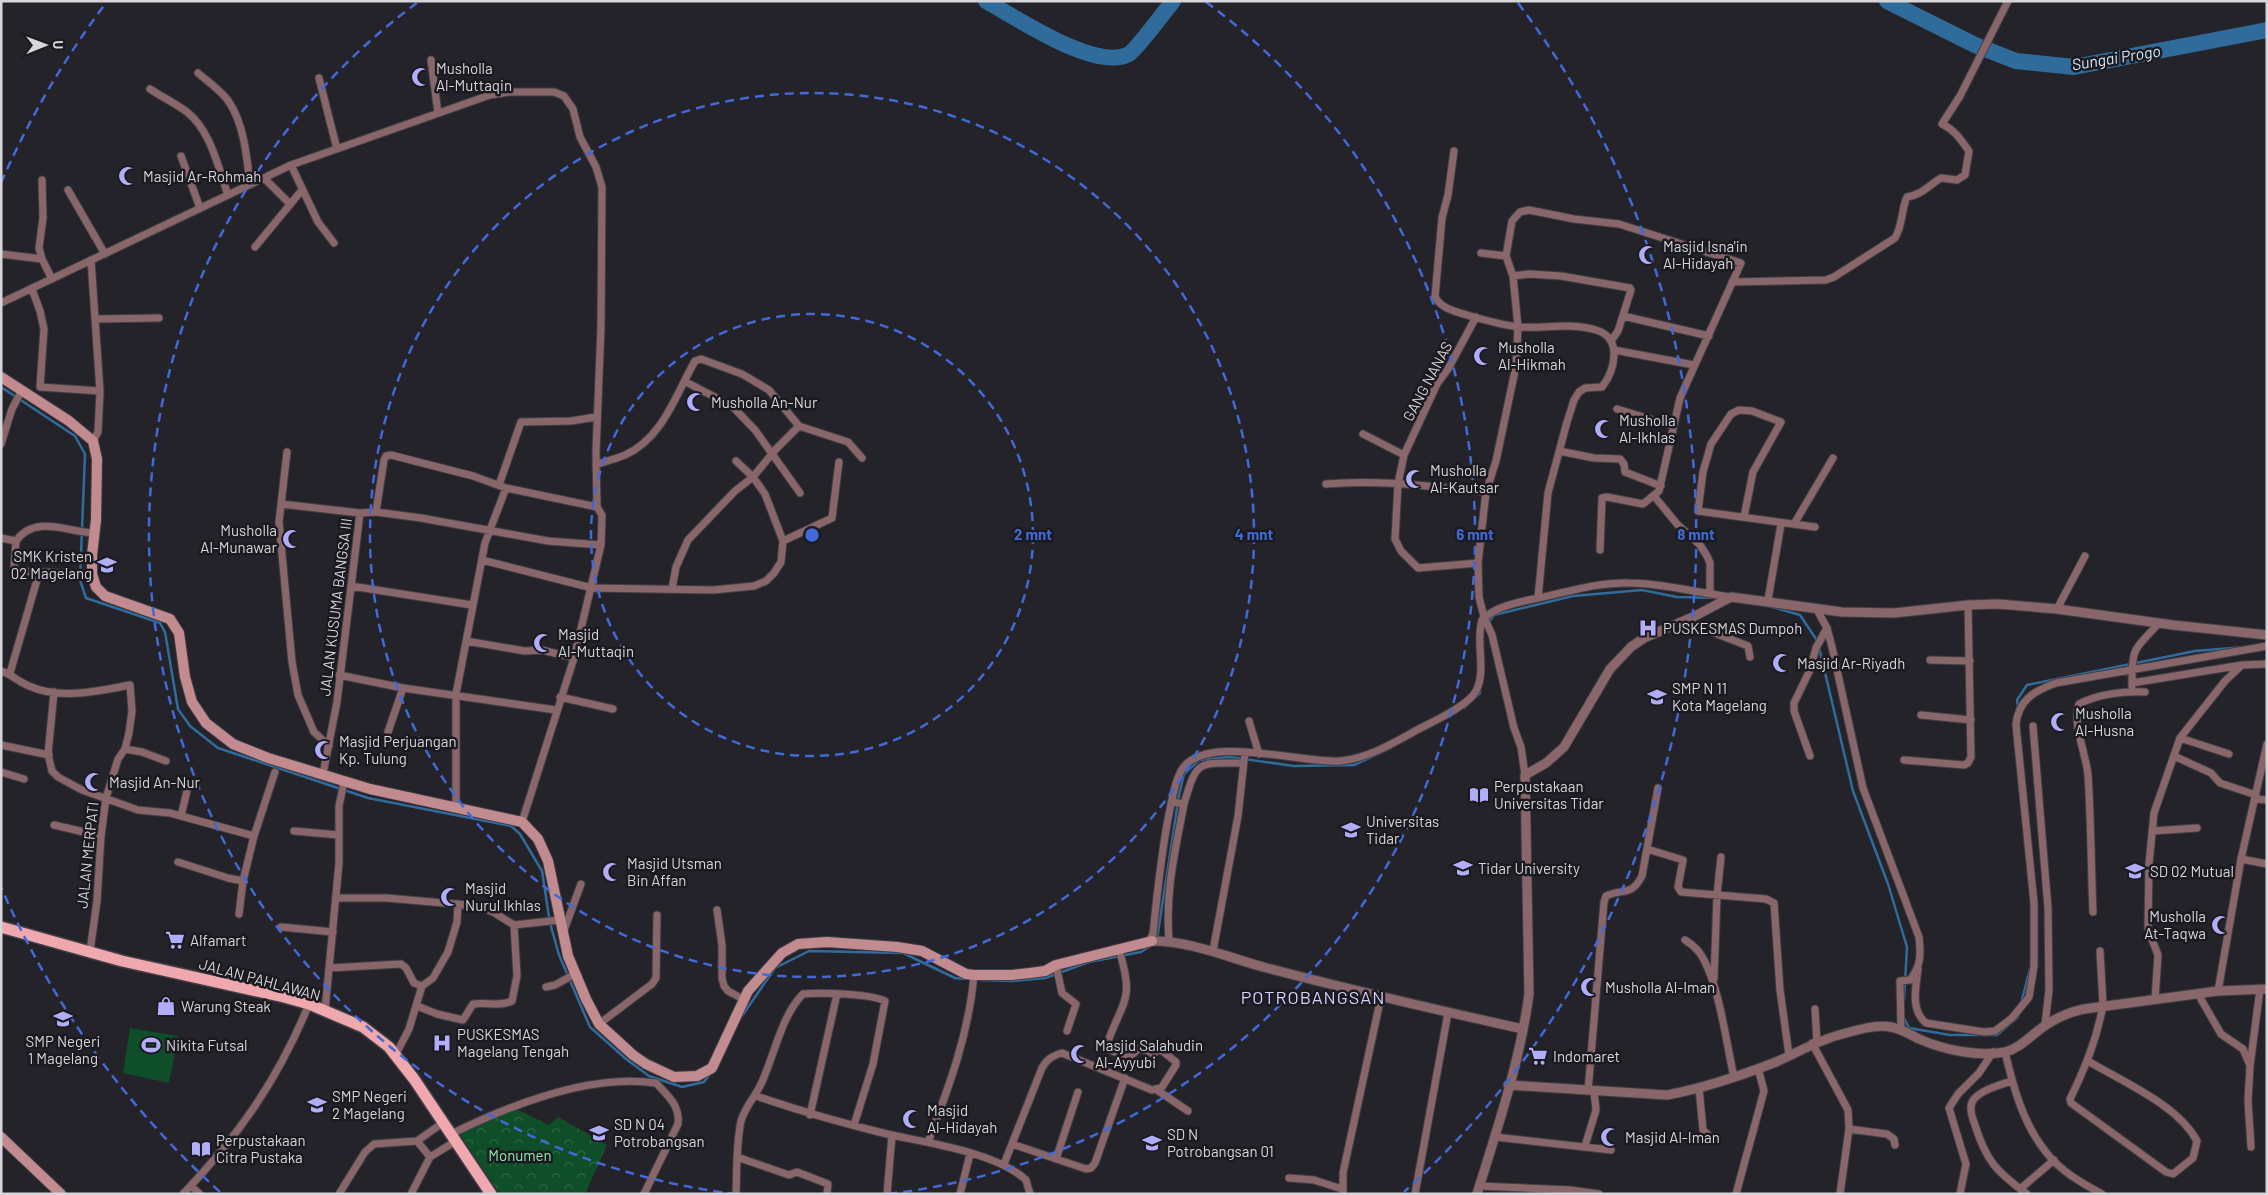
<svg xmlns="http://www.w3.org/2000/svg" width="2268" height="1195" font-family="Barlow,sans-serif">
<defs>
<pattern id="park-crowns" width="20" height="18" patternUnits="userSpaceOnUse" patternTransform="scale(1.25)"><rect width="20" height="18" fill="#0e4e28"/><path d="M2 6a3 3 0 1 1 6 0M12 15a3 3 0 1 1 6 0" fill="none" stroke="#306747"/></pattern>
</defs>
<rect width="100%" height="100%" fill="#25232a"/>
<path fill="url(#park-crowns)" d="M516,1109L549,1125L558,1117L607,1145L585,1194H500L459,1133Z"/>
<path fill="#0e4e28" d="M130,1028L178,1036L169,1083L123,1073Z"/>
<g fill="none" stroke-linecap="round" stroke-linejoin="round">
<path stroke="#2f6c9c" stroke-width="2.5" d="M1,387L75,436L85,454L80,580L86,598L160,623L165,632L178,709L190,726L218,748L368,798L511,826L520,834L542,871L550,923L559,955L590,1027L626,1059L649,1076L682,1087L704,1082L710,1074
M1769,606L1800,615L1818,642
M1489,622L1494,615L1573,596L1642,590L1677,597L1717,598
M1819,647L1853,791L1888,884L1907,947L1904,1000
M2018,707L2017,700L2027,685L2195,651L2245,647
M1464,708L1480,693V688
M1157,939L1179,795L1184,774L1199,760L1230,757L1294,766L1354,765L1391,748
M981,980L1012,981L1045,978L1089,962L1141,952L1150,946
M2021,1003L2030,969
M742,1016L775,968L809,951L903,953L955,978L966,979
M1903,1016L1909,1028L1950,1035H1997L2018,1017L2019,1013"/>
<path stroke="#2f6c9c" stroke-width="16" d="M986,1C1017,18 1096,72 1129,54C1136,50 1166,10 1173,1
M1887,1L1975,45L2016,61L2074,67L2267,30"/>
<g stroke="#413f46" stroke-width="9">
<path id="minor" d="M431,60L438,113
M198,73C208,82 222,91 229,102C244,124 247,158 250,184
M319,78L337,149
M150,89C162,97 175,103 187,112C211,131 218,167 228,195
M1454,151L1448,195L1442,218L1435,297C1442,309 1454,311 1467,315C1484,320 1502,325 1519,327C1544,329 1572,322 1596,330C1623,338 1615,370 1602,387L1585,388L1579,392L1574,400L1567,422L1548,493L1538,598
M181,156L200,208
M291,165L490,95L509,92H554L564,96L573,109L580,137L596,167L602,187L601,326L596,452L597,507L602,515L601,545L574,658L522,822
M264,178L290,204
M42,180L43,218L39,248L42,259L52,279
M68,190L105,254
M255,247L302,190
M1481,253L1506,256
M1,254L42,259
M91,260L100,391L98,432L93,441
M1513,276L1529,274L1561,276L1630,288L1631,290L1618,331L1611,341
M1732,282L1826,280L1834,277L1895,238C1903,225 1901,210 1907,197C1922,195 1929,185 1941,178L1957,180L1965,175L1969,151C1961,140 1955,130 1942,124L1960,96L2008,1
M32,289L40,311L44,329L40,387L100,391
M1,303L291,165L318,222L334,243
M1623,316L1709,336
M1476,317L1448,369L1437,384L1404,455L1398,484L1395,539L1401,551L1418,568L1478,563
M96,319L159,318
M1614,350L1694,365
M686,382L732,406L755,430L800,493
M1617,409L1673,426
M1363,434L1404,455
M1,444L12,409L22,390
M1559,451L1594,458L1620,459L1624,464L1625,472L1661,486
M287,452L279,522L292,662L298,695L314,732L329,746
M596,465C605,461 616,459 625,455C663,438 676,394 695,361L701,359L742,374L769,390L799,426L848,442L862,458
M1326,484C1379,479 1433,487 1486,492
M499,485L521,422L571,421L596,417
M1654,496L1677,524L1700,545L1707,556L1710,563V594
M281,504L360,513
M376,512L384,460L386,456L391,455L473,476L506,488
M1744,517L1753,472L1781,422L1752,411L1739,410L1731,414L1711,444L1703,472L1698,511L1815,527
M1794,524L1833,458
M1,538L16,541L14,568L16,571L92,574
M16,541C35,514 67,532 94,533
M783,541L832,518L839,462
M482,560L592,588L713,590L754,586L766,581L774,573L781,562L783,541L765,494L753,477L736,461
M351,586L472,605
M672,589L676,567L688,540L735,491L753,477L776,449L799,426
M1768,600L1781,524
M1816,608L1827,628L1832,647L1863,788L1919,937C1921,955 1921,966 1910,980L1900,981L1901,1029
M2057,609L2085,556
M1684,621L1748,646L1750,657
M466,641L525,651L542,650L574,658
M1930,660L1970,661
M1,671C12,674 18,682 29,686C60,700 98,691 130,685L132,711L129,733L125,749L118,759L106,798L101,836L97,901L90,951
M10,673L39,573
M339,675L403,688L556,710
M2132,683L2242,665
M2132,686C2132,646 2133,652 2159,623
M54,692L48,754L52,771L58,777L82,790L138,810L170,813L254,836
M560,697L613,709
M1921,715L1971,720
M1249,721L1259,754
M2033,726L2048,908L2049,990L2045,1025
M388,732L403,688
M2180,738L2229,754
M1,745L49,755
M125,749L142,752L166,761
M1810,756L1794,711V703L1810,670L1816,648L1827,628
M2174,756L2211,773L2220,783L2256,795
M1904,760L1964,765L1968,763L1971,757L1968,605
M1,772L24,779
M323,774L337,702L360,513L376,512L421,518L548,541L601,545
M1525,775L1521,747L1514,728L1492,635L1484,617L1479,597L1478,563L1486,492L1496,461L1516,366L1518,327L1513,276L1506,256L1512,221L1520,212L1529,210L1574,219L1619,224L1741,263L1680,398L1659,491L1643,504L1607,497L1602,498L1600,550
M2255,799L2267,800
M1172,802L1184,804C1197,759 1198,763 1243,763
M456,808V694L485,543L506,488L597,507
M181,816L187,791
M54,825L101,836
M294,831L339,835
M2152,831L2197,828
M1647,849L1683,860L1678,887L1681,892L1766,899L1774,903L1780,990L1789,1055
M2241,859L2267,864
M178,862L228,878L243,881L254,836L275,772
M336,898H386L479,906L493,912L514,925L517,976L512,1001C499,1007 487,1002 473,1004L463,1020L437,1014L417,1006
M717,910L722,945V978L724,986L728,991L743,999
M2093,912C2091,866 2091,820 2088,775C2086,753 2072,724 2079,704C2098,694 2124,691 2145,692
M239,914L243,881
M514,925L560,920
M281,927L333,932
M563,933L581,884
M1685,940C1690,943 1695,947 1699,952C1719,980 1726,1043 1734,1077
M1149,941L1153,934C1157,894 1161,854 1169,814C1172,800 1174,784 1181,771C1202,732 1303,764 1340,761C1366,759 1394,743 1417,730C1432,722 1468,706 1476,691C1487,670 1475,642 1482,620C1495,606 1520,602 1538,598C1568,592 1597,582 1629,583C1663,583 1697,593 1731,597
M1169,941C1165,891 1175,852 1184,804
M1213,951L1238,816L1245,752
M1056,965L1062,993L1076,1004L1067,1031
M329,968L401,964L406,968L414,983L422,986
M1918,969C1916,987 1910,1010 1926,1023L1984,1032L1995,1031L2012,1018L2029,997L2034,966V903L2016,725C2018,700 2034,691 2056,683L2267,646
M1714,979L1717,895L1721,857
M546,987L555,985L575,974
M2218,991L2241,859L2267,744
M2198,994L2221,1034L2243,1049L2249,1063
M2155,999L2158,955L2148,929L2149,864L2154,813L2180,738L2225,681L2242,665L2267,664
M1815,1009L1817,1042
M325,1011L339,863V806L344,782
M599,1024L652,984L656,978L657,915
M1812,1043L1848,1110L1849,1129L1840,1194
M2005,1052C2013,1086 2023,1124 2046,1152C2060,1171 2082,1183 2102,1194
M396,1054L409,1029L422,986L433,978L448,952L457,922L458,904
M2088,1061C2123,1082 2178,1105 2197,1141L2193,1158L2173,1174L2166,1172L2071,1103L2070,1099C2085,1068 2097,1039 2103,1005L2100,951
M2012,1081C2000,1085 1983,1089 1974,1099C1968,1106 1972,1117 1975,1125C1986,1161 1997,1172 2027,1194
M1699,1088L1703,1130L1715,1141
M1157,1090L1188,1111
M1588,1091L1604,902L1606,896C1623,888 1631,897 1642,876L1658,788
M756,1096C800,1111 845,1124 891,1135C930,1143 997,1153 1026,1180L1030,1194
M810,1115L837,994
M444,1122L417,1141L430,1157L456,1141
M1849,1129L1887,1134L1894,1139L1895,1145
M451,1134C510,1105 590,1073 656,1083C668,1096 680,1105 678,1124L644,1194
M1495,1137L1611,1150
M928,1142C949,1087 969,1033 974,975
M1012,1144L1086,1169L1091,1168L1095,1163L1125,1078
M1585,1146L1596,1110L1594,1092
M2251,1147L2248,1101L2250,1066L2260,989
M737,1157L789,1175L797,1172L828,1184L827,1194
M1056,1159L1078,1092
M1004,1164L1042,1068C1047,1059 1052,1056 1062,1053L1152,1090L1162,1087L1176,1065V1062L1160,1049L1153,1054L1139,1048L1129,1058L1108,1049L1107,1044C1123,999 1135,1001 1119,950
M1289,1178L1314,1180L1342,1189
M191,1186L200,1194
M1479,1186L1570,1190L1599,1194
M2020,1189L2054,1160
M183,1194C239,1135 278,1080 309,1004
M339,1194L365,1152L374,1144L417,1141
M411,1194L430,1157
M736,1194C737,1170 736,1145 741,1121C745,1107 755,1097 761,1084C774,1057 781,1016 803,994C819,992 872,994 885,1001L873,1064L854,1125
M887,1194L892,1135
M960,1194L970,1154
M1343,1194V1173L1381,997
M1415,1194L1448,1013
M1736,1194L1764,1091L1758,1068
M1960,1194L1966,1164L1949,1108L1958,1094L1979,1073L1993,1052"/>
</g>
<g stroke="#413f46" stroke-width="11">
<path id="tertiary" d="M1152,941C1192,941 1229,958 1267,968C1352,990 1437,1010 1523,1029
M1508,1085L1667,1095C1705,1088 1740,1076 1776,1062C1797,1053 1816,1041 1839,1035C1854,1031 1875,1024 1891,1027C1902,1029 1909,1034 1919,1039C1944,1050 1978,1057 2005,1052C2021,1048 2032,1034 2046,1025C2058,1017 2070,1012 2084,1009L2218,991L2267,989
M1477,1194C1497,1129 1520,1062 1529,994L1525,775L1546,763L1564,747L1610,669L1631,647L1644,638L1693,617L1731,597L1842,612L1894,613L1968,605L1998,604L2057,609L2173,625L2267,635"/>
</g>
<g stroke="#413f46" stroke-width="12">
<path id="secondary" d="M1,377L69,421L93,441L97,459L96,520L92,555V574L96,587L105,596L170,619L179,633L185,677L192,702L206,723L233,744L268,758L370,789L522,822L538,839L548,861L568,956L586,999L599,1024L633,1055L646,1064L674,1077L697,1076L712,1068L748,991L782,953L798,944L827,942L897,947L922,951L966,974L974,975H1012L1030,973L1045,971L1056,965L1152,941
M1,1137L61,1194"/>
</g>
<g stroke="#413f46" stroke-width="14">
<path id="primary" d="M1,927L122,961L284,997L309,1004L363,1027L389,1047L414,1079L491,1194"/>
</g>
<use href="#minor" stroke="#896669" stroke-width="7"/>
<use href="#tertiary" stroke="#896669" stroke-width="9"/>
<use href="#secondary" stroke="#c28b8f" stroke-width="10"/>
<use href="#primary" stroke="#efa8ad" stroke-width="11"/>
</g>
<g fill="none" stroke="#4269d8" stroke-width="2.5" stroke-dasharray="9 6">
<circle cx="812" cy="535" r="221"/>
<circle cx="812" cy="535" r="442"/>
<path d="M737 1194A663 663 0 0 1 418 2M1206 2A663 663 0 0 1 887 1194"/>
<path d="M220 1192A884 884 0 0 1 1 887M1 183A884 884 0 0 1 106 3M1518 3A884 884 0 0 1 1404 1192"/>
</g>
<defs>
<g id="mosque-bare" transform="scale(1.5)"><path d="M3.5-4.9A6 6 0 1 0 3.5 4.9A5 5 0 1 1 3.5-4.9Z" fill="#b2adf9" stroke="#1c1a21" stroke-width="2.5" paint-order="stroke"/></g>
<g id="school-bare" transform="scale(1.5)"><path d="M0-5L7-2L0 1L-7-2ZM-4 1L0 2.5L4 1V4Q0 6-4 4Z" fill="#b2adf9" stroke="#1c1a21" stroke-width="2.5" paint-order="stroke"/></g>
<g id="hospital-bare" transform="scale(1.5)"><path d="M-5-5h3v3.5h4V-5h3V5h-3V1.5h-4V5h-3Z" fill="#b2adf9" stroke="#1c1a21" stroke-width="2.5" paint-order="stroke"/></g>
<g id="library-bare" transform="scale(1.5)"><path d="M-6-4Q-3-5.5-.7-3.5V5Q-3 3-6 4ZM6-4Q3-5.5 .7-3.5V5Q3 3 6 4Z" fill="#b2adf9" stroke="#1c1a21" stroke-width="2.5" paint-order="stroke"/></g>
<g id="university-bare" transform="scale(1.5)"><path d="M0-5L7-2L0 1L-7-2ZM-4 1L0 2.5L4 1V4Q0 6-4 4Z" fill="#b2adf9" stroke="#1c1a21" stroke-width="2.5" paint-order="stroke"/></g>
<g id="supermarket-bare" transform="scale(1.5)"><path d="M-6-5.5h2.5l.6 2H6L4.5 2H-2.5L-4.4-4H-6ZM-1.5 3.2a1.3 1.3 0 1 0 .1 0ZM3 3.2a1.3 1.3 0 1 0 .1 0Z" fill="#b2adf9" stroke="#1c1a21" stroke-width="2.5" paint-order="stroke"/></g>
<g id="shop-bare" transform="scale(1.5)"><path d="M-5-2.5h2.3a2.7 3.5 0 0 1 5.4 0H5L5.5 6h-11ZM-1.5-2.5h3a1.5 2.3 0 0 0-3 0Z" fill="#b2adf9" stroke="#1c1a21" stroke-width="2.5" paint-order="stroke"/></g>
<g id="stadium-bare" transform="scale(1.5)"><path d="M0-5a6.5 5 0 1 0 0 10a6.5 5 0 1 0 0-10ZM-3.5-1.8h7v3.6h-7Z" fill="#b2adf9" stroke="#1c1a21" stroke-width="2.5" paint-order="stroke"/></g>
</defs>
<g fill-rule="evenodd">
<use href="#mosque-bare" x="421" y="77"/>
<use href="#mosque-bare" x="128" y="176"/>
<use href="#mosque-bare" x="1648" y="255"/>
<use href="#mosque-bare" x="1483" y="356"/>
<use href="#mosque-bare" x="696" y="402"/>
<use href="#mosque-bare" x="1604" y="429"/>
<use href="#mosque-bare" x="1415" y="479"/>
<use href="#mosque-bare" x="292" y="539"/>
<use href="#school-bare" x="107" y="565"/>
<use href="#hospital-bare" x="1648" y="628"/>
<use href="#mosque-bare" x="543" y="643"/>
<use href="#mosque-bare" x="1782" y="663"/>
<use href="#school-bare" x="1657" y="697"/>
<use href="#mosque-bare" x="2060" y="722"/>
<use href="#mosque-bare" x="324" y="750"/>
<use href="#mosque-bare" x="94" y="782"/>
<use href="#library-bare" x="1479" y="795"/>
<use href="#university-bare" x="1351" y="830"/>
<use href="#university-bare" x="1463" y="868"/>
<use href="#school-bare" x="2135" y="871"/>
<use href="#mosque-bare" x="612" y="872"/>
<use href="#mosque-bare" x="450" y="897"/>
<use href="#mosque-bare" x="2221" y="925"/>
<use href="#supermarket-bare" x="175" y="940"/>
<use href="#mosque-bare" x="1590" y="987"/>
<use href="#shop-bare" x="166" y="1006"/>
<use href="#school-bare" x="63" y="1019"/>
<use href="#hospital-bare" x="442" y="1043"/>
<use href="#stadium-bare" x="151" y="1045"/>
<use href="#mosque-bare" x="1080" y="1054"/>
<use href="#supermarket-bare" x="1538" y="1056"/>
<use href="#school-bare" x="317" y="1105"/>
<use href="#mosque-bare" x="912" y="1119"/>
<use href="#school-bare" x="599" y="1133"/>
<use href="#mosque-bare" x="1610" y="1137"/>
<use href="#school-bare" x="1152" y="1143"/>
<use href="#library-bare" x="201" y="1149"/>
</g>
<g text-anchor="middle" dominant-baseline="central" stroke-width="5" stroke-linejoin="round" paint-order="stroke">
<g font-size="15" fill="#d6d5da" stroke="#1c1a21" text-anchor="start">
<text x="436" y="68">Musholla<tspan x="436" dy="17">Al-Muttaqin</tspan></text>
<text x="143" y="176">Masjid Ar-Rohmah</text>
<text x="1663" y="246">Masjid Isna'in<tspan x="1663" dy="17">Al-Hidayah</tspan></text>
<text x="1498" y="347">Musholla<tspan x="1498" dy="17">Al-Hikmah</tspan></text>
<text x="711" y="402">Musholla An-Nur</text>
<text x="1619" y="420">Musholla<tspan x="1619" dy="17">Al-Ikhlas</tspan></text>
<text x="1430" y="470">Musholla<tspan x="1430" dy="17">Al-Kautsar</tspan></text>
<text x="277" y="530" text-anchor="end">Musholla<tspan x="277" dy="17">Al-Munawar</tspan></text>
<text x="92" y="556" text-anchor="end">SMK Kristen<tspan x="92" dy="17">02 Magelang</tspan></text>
<text x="1663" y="628">PUSKESMAS Dumpoh</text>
<text x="558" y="634">Masjid<tspan x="558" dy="17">Al-Muttaqin</tspan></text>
<text x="1797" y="663">Masjid Ar-Riyadh</text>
<text x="1672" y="688">SMP N 11<tspan x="1672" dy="17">Kota Magelang</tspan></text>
<text x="2075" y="713">Musholla<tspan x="2075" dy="17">Al-Husna</tspan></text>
<text x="339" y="741">Masjid Perjuangan<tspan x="339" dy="17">Kp. Tulung</tspan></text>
<text x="109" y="782">Masjid An-Nur</text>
<text x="1494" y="786">Perpustakaan<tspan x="1494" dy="17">Universitas Tidar</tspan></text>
<text x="1366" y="821">Universitas<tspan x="1366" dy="17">Tidar</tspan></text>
<text x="627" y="863">Masjid Utsman<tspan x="627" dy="17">Bin Affan</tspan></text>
<text x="1478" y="868">Tidar University</text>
<text x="2150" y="871">SD 02 Mutual</text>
<text x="465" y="888">Masjid<tspan x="465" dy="17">Nurul Ikhlas</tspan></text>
<text x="2206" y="916" text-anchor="end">Musholla<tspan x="2206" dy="17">At-Taqwa</tspan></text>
<text x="190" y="940">Alfamart</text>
<text x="1605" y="987">Musholla Al-Iman</text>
<text x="181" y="1006">Warung Steak</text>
<text x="457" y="1034">PUSKESMAS<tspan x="457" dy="17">Magelang Tengah</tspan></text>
<text x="63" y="1041" text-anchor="middle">SMP Negeri<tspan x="63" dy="17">1 Magelang</tspan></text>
<text x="166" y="1045">Nikita Futsal</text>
<text x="1095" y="1045">Masjid Salahudin<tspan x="1095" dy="17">Al-Ayyubi</tspan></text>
<text x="1553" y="1056">Indomaret</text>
<text x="332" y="1096">SMP Negeri<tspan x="332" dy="17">2 Magelang</tspan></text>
<text x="927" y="1110">Masjid<tspan x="927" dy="17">Al-Hidayah</tspan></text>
<text x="614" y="1124">SD N 04<tspan x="614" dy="17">Potrobangsan</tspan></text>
<text x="1167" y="1134">SD N<tspan x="1167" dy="17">Potrobangsan 01</tspan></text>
<text x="1625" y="1137">Masjid Al-Iman</text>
<text x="216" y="1140">Perpustakaan<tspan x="216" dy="17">Citra Pustaka</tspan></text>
</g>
<g font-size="15" fill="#d6d5da" stroke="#1c1a21">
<text transform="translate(1427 381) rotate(-62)">GANG NANAS</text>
<text transform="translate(335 607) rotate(-83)">JALAN KUSUMA BANGSA III</text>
<text transform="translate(87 855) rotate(-84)">JALAN MERPATI</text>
<text transform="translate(260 979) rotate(15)">JALAN PAHLAWAN</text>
</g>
<g font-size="15" fill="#8be9a7" stroke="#1c1a21">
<text x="520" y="1155">Monumen</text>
</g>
<g font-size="16" font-style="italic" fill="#d6e6f4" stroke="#1c1a21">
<text transform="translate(2116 57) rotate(-9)">Sungai Progo</text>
</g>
<g font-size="18" letter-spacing="1" fill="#d3d2fe" stroke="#1c1a21">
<text x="1313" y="997">POTROBANGSAN</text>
</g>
</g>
<circle cx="812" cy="535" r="8" fill="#4269d8" stroke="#1c1a21" stroke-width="2.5"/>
<g font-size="15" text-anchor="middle" font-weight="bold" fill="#4269d8" stroke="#1c1a21" stroke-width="5" stroke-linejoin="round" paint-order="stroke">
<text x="1033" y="540">2 mnt</text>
<text x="1254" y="540">4 mnt</text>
<text x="1475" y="540">6 mnt</text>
<text x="1696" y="540">8 mnt</text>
</g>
<rect width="2268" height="1195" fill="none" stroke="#d6d5da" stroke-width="5"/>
<g transform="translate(45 45) rotate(89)" stroke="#1c1a21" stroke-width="4" paint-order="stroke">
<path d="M0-4L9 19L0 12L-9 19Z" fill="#d6d5da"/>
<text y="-8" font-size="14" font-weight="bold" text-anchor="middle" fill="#d6d5da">U</text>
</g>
</svg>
